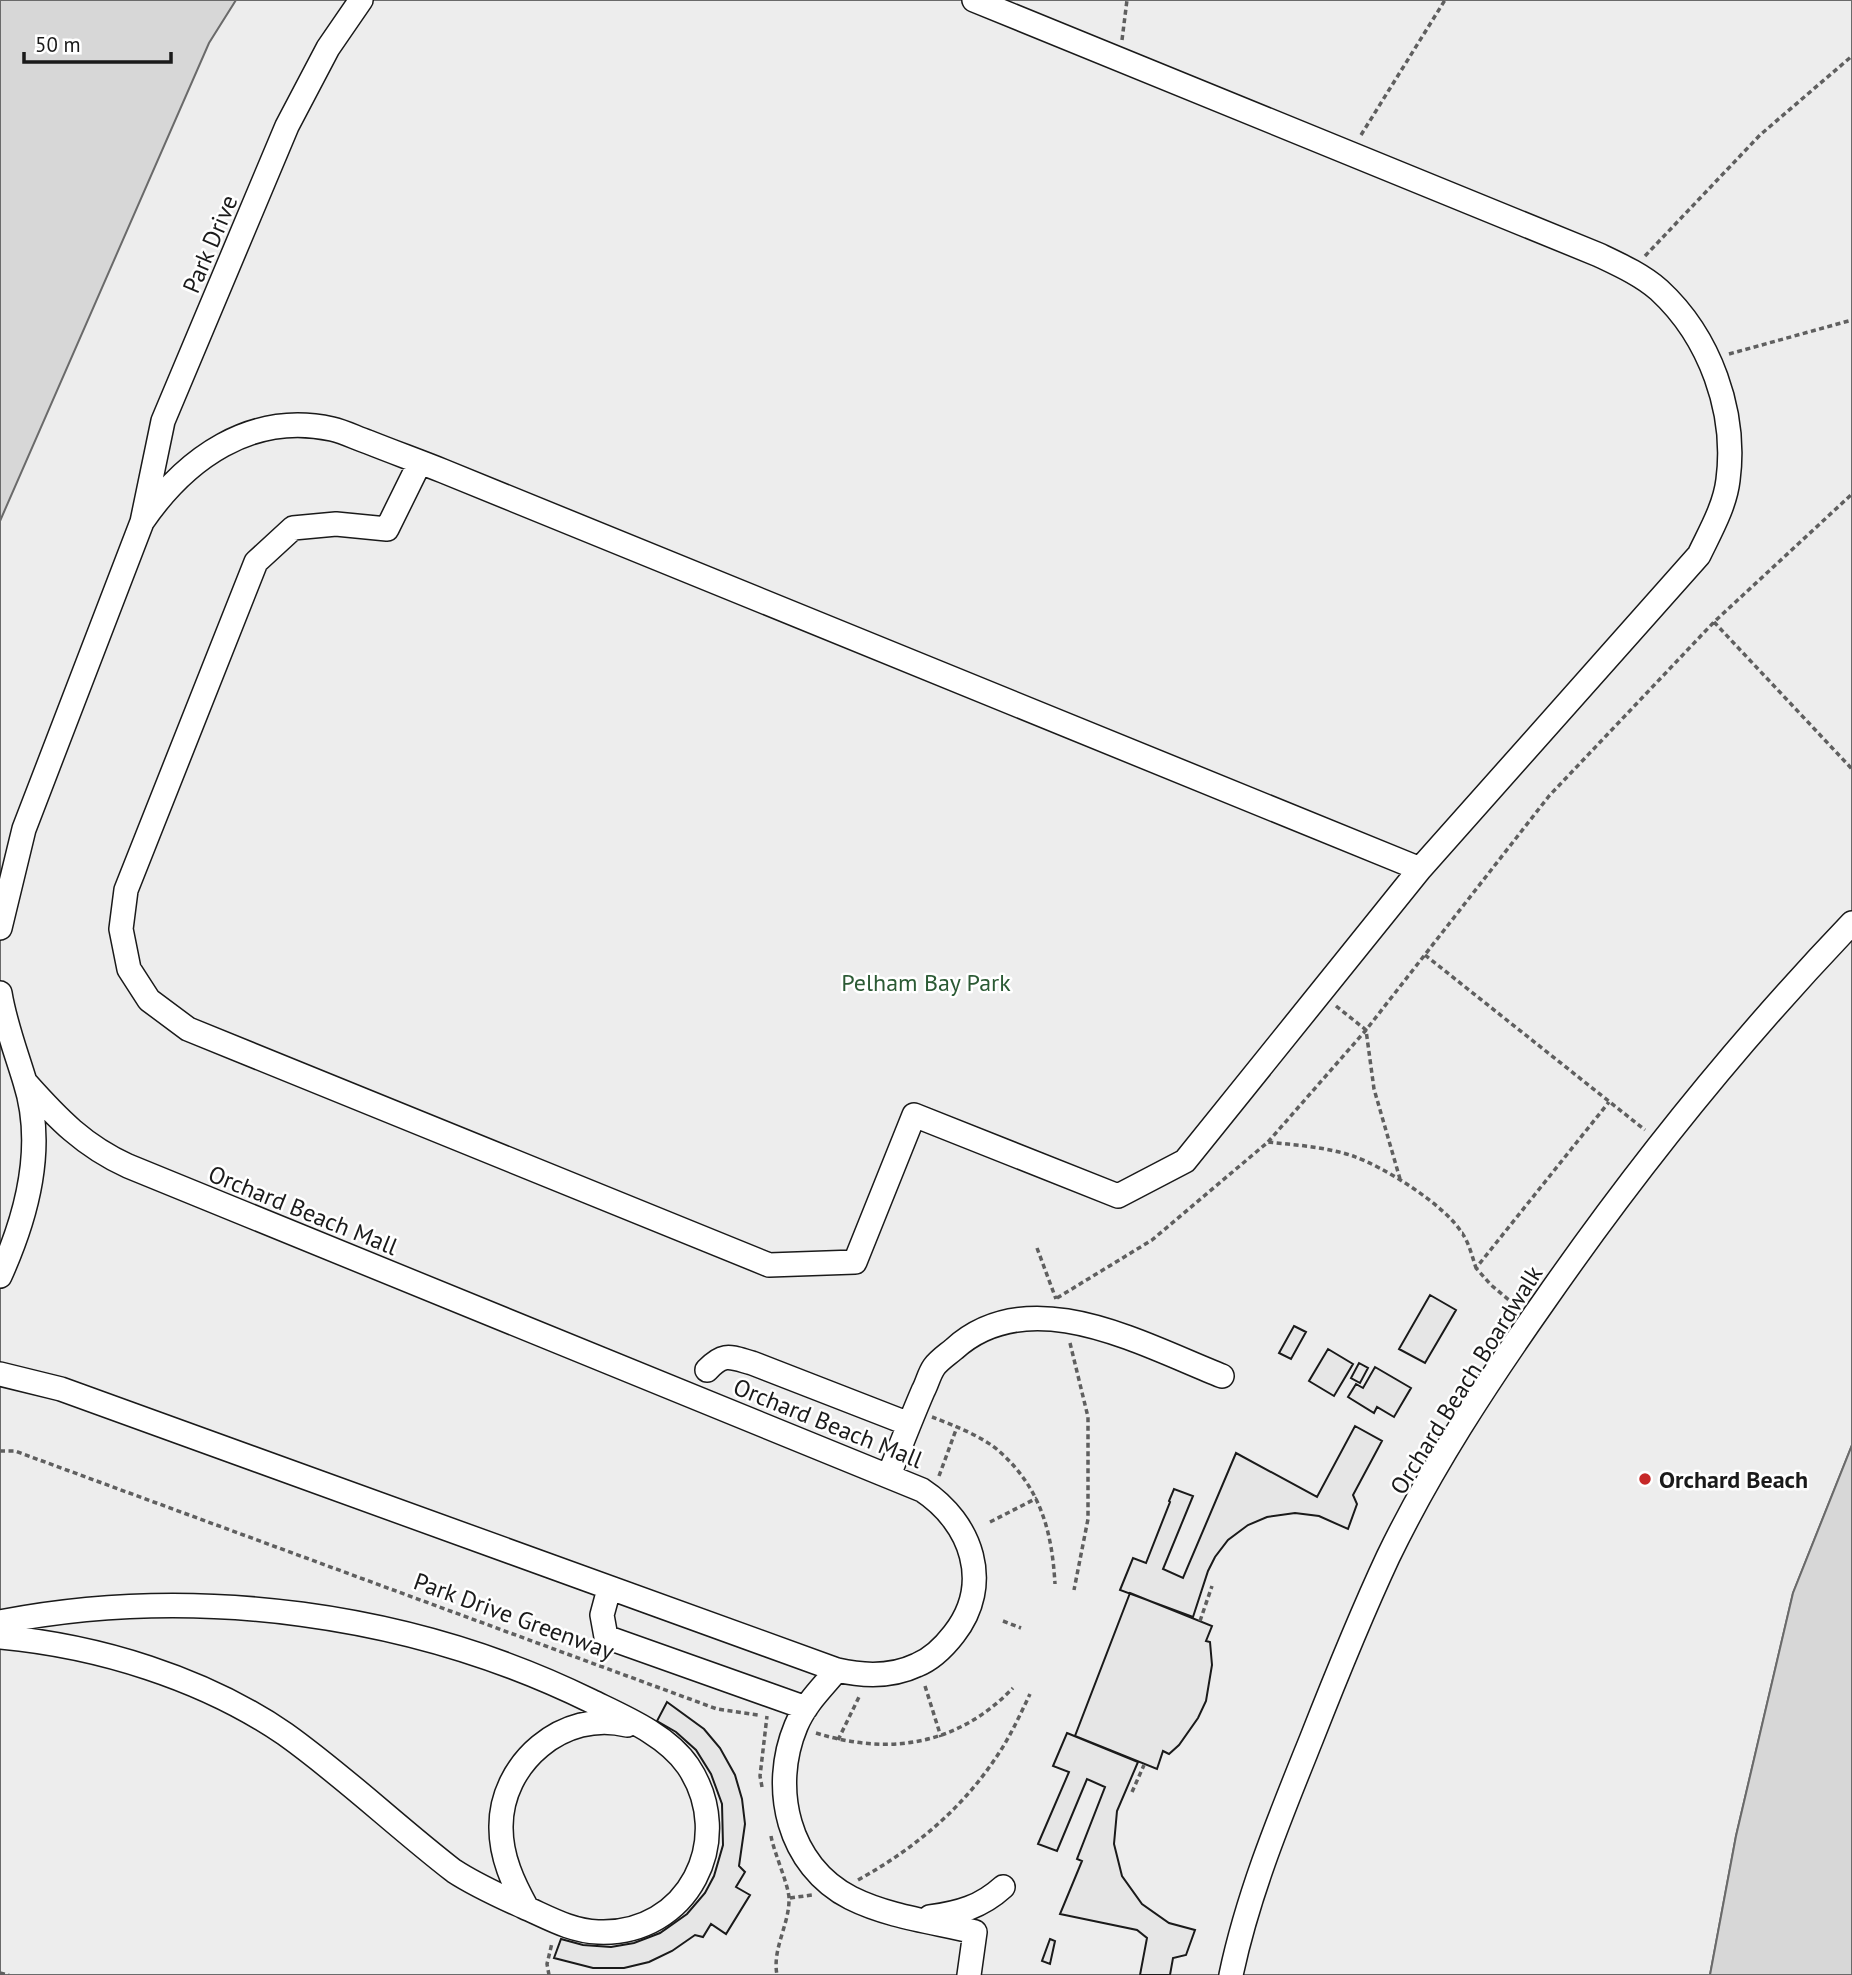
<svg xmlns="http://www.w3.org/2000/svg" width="1852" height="1975" font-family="'PT Sans',sans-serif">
<rect width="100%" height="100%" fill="#fff"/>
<path fill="#ededed" stroke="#6a6a6a" stroke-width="2" d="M186,0H1852V1445L1793,1593L1736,1836L1710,1975H0V432Z"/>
<path fill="#d7d7d7" stroke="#6a6a6a" stroke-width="2" d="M0,0H236L209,43L0,521Z
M1852,1445V1975H1710L1736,1836L1793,1593Z"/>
<path fill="#e6e6e6" stroke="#1a1a1a" stroke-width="2" d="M1430,1295L1456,1310L1425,1363L1399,1349Z
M1294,1326L1306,1332L1291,1359L1279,1353Z
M1328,1349L1353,1364L1334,1396L1309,1381Z
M1359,1363L1368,1368L1360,1383L1351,1378Z
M1375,1367L1411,1388L1394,1417L1377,1407L1374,1413L1348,1397L1356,1384L1363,1388Z
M1355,1426L1382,1441L1353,1495L1357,1504L1348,1529L1319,1516L1295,1513L1267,1517L1248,1525L1228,1540L1215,1557L1208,1571L1193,1617L1120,1590L1133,1558L1146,1563L1170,1502L1169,1501L1174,1489L1193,1496L1163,1569L1183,1578L1236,1453L1317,1497Z
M1130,1593L1212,1626L1206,1641L1210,1642L1212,1665L1206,1701L1198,1718L1179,1745L1169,1754L1163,1751L1157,1769L1075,1736Z
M667,1702L704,1729L720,1748L735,1775L742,1799L745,1824L739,1866L745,1872L736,1887L750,1895L726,1934L711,1924L703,1937L695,1935L672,1951L649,1962L624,1968H593L554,1958L561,1939L583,1945L611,1947L634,1943L660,1933L687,1914L705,1893L714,1876L723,1845L722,1804L711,1774L696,1750L676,1732L657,1721Z
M1067,1733L1138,1762L1117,1811L1114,1844L1122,1876L1142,1904L1169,1923L1195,1930L1186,1955L1173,1958L1170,1975H1140L1147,1938L1137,1930L1060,1914L1082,1861L1077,1859L1105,1787L1087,1779L1057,1851L1038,1844L1069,1772L1053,1766Z
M1050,1939L1055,1941L1050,1964L1042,1961Z"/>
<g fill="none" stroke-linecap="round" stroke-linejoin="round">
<g stroke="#1a1a1a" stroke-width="26">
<path id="minor" d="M420,462L387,529L336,524L293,528L256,562L126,890L121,929L129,969L149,1000L188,1029L769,1265L855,1262L914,1115L1118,1196L1185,1161L1420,869L1699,555C1710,532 1725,506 1728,480C1737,412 1710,337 1659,290C1642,275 1620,265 1599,255L974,0
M142,522C185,459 251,411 332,429C345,432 356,438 368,442C393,452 418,461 443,471L1420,869
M0,928L24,829L142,522L163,421L287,126L328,48L361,0
M0,993C5,1024 16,1052 25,1082C46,1147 27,1216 0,1276
M707,1370C724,1352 730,1357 752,1363L909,1424
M0,1374L61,1389L837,1670C863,1676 892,1677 917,1665C932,1659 944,1647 954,1634C993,1584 972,1523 922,1490L128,1166C84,1146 58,1119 26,1083
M889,1475C900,1447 911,1419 923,1391C927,1384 929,1374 934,1367C939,1360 947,1355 954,1349C1030,1280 1143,1345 1222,1376
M609,1589L602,1615L606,1637L806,1708
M0,1622C196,1584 412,1613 591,1701C624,1717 667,1735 688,1766C737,1839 688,1936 598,1932C571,1931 549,1918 524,1907C500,1896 477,1886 454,1871C397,1827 344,1776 285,1734C203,1678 98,1646 0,1637
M837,1670C822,1688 805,1704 796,1726C770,1788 788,1866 851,1898C889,1917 934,1922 975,1932L969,1975
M527,1908C513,1883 501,1857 501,1828C500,1763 564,1709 627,1725
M930,1917C959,1913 981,1907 1003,1887
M1231,1975C1248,1894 1280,1817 1311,1740C1335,1679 1360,1617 1388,1557C1431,1468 1486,1384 1543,1303C1636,1169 1739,1041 1852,923"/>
</g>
<path stroke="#5f5f5f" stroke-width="3.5" stroke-dasharray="5 3.5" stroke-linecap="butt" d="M1122,40L1127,0
M1361,135L1445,0
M1645,256L1760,135L1852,56
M1729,354L1852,320
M1714,622L1852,769
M1425,955L1645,1130
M1336,1006L1366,1030L1374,1089L1400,1179
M1268,1142L1366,1030L1549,796L1714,622L1852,494
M1037,1248L1056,1299
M1057,1298L1152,1240L1268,1142C1296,1145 1326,1147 1353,1156C1384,1167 1444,1204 1462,1233C1469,1243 1472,1256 1476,1268
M1515,1305L1491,1285L1476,1268L1609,1102
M1070,1343L1088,1417V1519L1074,1590
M932,1417C953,1425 984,1437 1000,1452C1041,1489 1052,1532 1055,1584
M0,1451H15L717,1709L758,1715
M939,1476L957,1427
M990,1522L1037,1498
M1003,1621L1021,1628
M1200,1621L1212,1586
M925,1686L941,1737
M816,1733C890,1756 958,1745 1013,1688
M838,1740L860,1695
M762,1787L760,1776L767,1716
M1132,1792L1144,1765
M771,1836C774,1853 790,1888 789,1900C789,1925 772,1949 777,1975
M858,1880C914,1849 962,1809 997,1756C1010,1737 1020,1715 1030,1694
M790,1898L812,1895
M0,1973L9,1975
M549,1975L547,1964L552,1943"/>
<use href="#minor" stroke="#fff" stroke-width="23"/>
</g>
<circle fill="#c62828" stroke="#fff" stroke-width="2.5" cx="1645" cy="1479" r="7"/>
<g text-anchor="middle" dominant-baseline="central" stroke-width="5" stroke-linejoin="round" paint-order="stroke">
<g font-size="24" fill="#1a1a1a" stroke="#fff">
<text transform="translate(210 244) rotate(-67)">Park Drive</text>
<text transform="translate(303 1210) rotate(22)">Orchard Beach Mall</text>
<text transform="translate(1466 1380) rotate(-58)">Orchard Beach Boardwalk</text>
<text transform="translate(828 1423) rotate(22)">Orchard Beach Mall</text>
<text transform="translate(514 1616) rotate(20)">Park Drive Greenway</text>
</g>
<g font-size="24" fill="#2b5a34" stroke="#fff">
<text x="926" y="982">Pelham Bay Park</text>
</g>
<g font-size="24" font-weight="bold" fill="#1a1a1a" stroke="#fff" text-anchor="start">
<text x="1659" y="1479">Orchard Beach</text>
</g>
</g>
<path d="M24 52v10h147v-10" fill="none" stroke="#1a1a1a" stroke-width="3.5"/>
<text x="35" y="52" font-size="21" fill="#1a1a1a" stroke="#ffffff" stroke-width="5" paint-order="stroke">50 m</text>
</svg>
